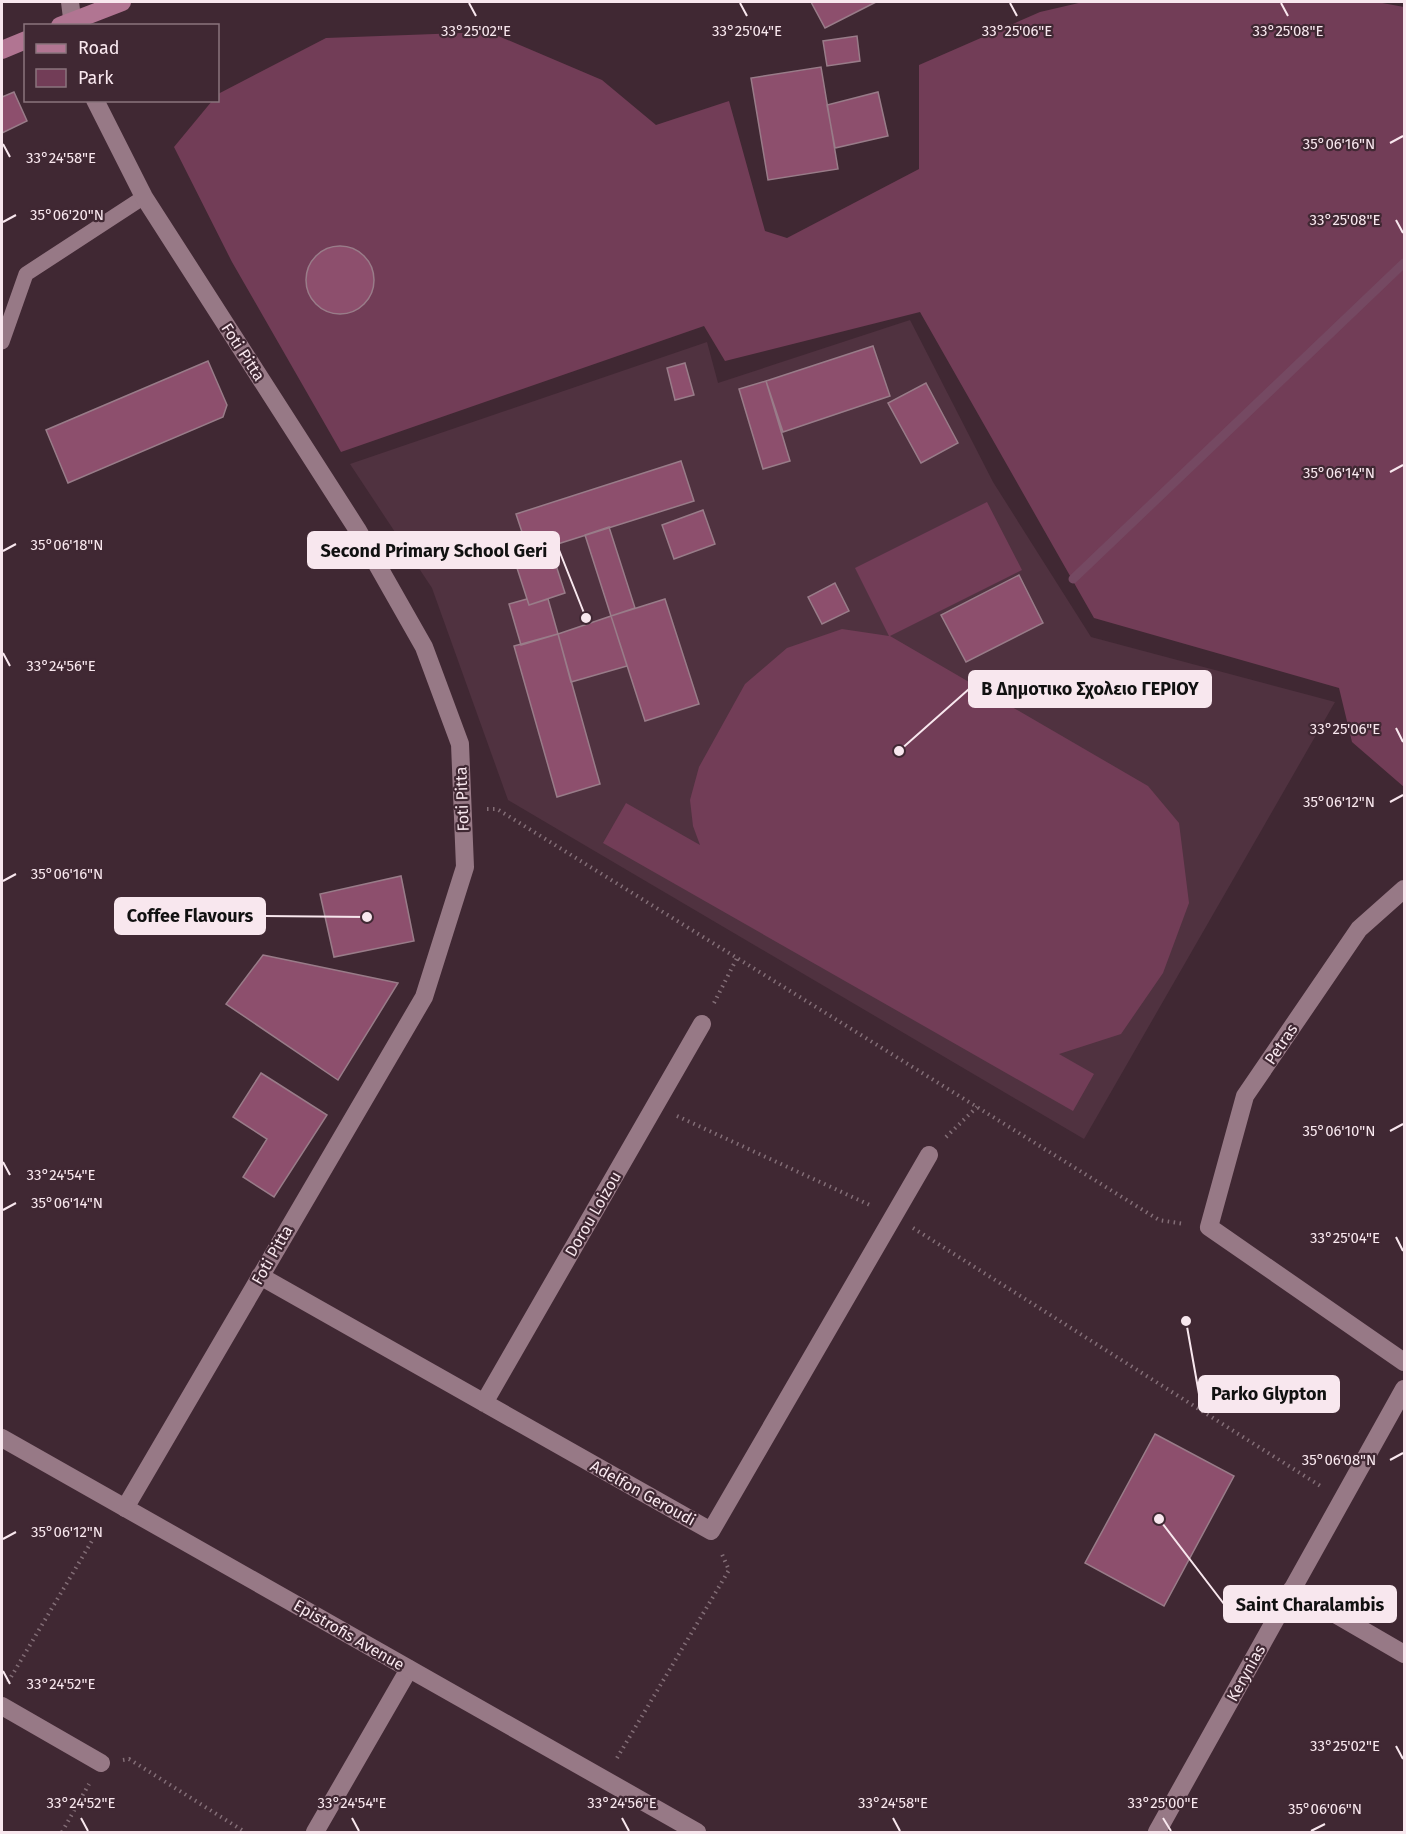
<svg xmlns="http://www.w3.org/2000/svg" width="1406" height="1834" font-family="'Fira Sans',sans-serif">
<rect width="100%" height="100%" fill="#402833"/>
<path fill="#503240" d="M910,320L993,482L1091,637L1335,702L1084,1139L508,800L432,588L350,464L707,342L718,383Z"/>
<path fill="#723d57" d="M1083,2H1377L1404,7V787L1352,742L1339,688L1094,618L920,312L725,361L704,326L341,452L232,262L174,147L212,101L218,100V94L326,38L489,32L602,80L656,125L729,101L765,231L787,238L919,169V65L1040,12Z
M987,502L1022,570L890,636L1148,786L1179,823L1189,903L1163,973L1121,1034L1059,1054L1094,1074L1073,1111L603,843L626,803L700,845L693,826L690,800L699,767L745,684L787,648L842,629L889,636L855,568Z"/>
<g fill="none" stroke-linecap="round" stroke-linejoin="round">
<path stroke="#754962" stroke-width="9" d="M1073,579L1404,263"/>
</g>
<path fill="#8d4f6d" stroke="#997c89" stroke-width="1.5" d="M811,2H876L825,28Z
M857,36L860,61L827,66L823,41Z
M821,67L838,169L768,180L751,78Z
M14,92L27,121L2,133V97Z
M878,92L888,136L835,148L827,105Z
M306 280a34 34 0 1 1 68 0a34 34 0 1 1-68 0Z
M873,346L890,396L783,432L766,381Z
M208,361L227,405L223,417L68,483L46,430Z
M685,363L694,395L675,400L667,368Z
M766,381L790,461L763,469L739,389Z
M926,383L958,443L921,463L888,403Z
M681,461L694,501L529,553L516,514Z
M703,510L715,544L674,559L662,525Z
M609,527L635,608L611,616L585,535Z
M553,556L565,593L529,605L517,568Z
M1019,575L1043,623L966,662L941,615Z
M835,583L849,611L822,624L808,597Z
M527,599L529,605L548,599L558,634L521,645L509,604Z
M665,599L699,704L645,721L611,616Z
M611,616L627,666L571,682L558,634Z
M558,634L600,784L557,797L514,646Z
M401,876L414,941L334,957L320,894Z
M263,955L398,983L338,1080L226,1004Z
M261,1073L327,1115L274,1197L243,1177L267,1139L233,1117Z
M1155,1434L1234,1476L1164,1606L1085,1563Z"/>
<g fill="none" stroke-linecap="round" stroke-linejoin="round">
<path stroke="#836e77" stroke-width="4" stroke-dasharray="1.5 4.5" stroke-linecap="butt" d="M487,809H497L1159,1220L1184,1224
M714,1003L737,958
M677,1116L872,1206
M946,1137L977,1107
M913,1228L1322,1487
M8,1682L102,1524
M617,1758L729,1570L721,1552
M123,1760L129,1759L245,1832
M62,1832L89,1784"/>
<path stroke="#977986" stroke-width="15" d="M2,342L26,274L144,197"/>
<path stroke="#977986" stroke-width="18" d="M70,2L73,26
M95,100L144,197L357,529L424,647L460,744L465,867L424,997L125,1508
M1404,889L1359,929L1245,1096L1209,1227L1404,1362
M260,1276L711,1531L929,1155
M484,1403L702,1024
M1292,1589L1404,1654
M2,1706L101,1763
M315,1832L409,1669
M1157,1832L1404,1389"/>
<path stroke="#977986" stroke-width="18" d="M2,1438L697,1832"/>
<path stroke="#b17592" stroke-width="18" d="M60,26L122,2
M2,50L26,40"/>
</g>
<path fill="none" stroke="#f8e7ee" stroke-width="2" d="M469,3L476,16M740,3L747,16M1010,3L1017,16M1281,3L1288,16M1390,143L1403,136M3,144L10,157M1396,220L1403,233M3,222L16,215M1390,472L1403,465M3,551L16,544M3,653L10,666M1396,728L1403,742M1390,802L1403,795M3,881L16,874M1390,1131L1403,1124M3,1162L10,1175M3,1210L16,1203M1396,1237L1403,1251M1390,1460L1403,1453M3,1539L16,1532M3,1671L10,1684M1396,1746L1403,1759M81,1818L88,1831M352,1818L359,1831M622,1818L629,1831M893,1818L900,1831M1163,1818L1171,1831M1311,1831L1325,1824"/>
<g text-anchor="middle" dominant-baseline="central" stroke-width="4.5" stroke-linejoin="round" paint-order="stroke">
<g font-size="16" fill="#f8e7ee" stroke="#402833">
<text transform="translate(243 352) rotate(57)">Foti Pitta</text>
<text transform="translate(462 799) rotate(-92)">Foti Pitta</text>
<text transform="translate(1281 1044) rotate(-56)">Petras</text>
<text transform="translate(593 1214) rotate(-60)">Dorou Loizou</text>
<text transform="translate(272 1255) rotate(-60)">Foti Pitta</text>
<text transform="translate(643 1493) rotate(29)">Adelfon Geroudi</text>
<text transform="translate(349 1635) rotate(30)">Epistrofis Avenue</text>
<text transform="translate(1246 1673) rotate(-61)">Kerynias</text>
</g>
</g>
<g font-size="15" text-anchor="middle" fill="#f8e7ee" stroke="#402833" stroke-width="4.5" stroke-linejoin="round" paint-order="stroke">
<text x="476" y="36">33°25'02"E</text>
<text x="747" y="36">33°25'04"E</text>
<text x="1017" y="36">33°25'06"E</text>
<text x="1288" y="36">33°25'08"E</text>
<text x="1339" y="149">35°06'16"N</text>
<text x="61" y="163">33°24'58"E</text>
<text x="67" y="220">35°06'20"N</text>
<text x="1345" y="225">33°25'08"E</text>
<text x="1339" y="478">35°06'14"N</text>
<text x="67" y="550">35°06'18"N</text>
<text x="61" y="671">33°24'56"E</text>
<text x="1345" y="734">33°25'06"E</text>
<text x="1339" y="807">35°06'12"N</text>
<text x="67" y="879">35°06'16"N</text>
<text x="1339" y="1136">35°06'10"N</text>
<text x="61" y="1180">33°24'54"E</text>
<text x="67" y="1208">35°06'14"N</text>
<text x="1345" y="1243">33°25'04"E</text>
<text x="1339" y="1465">35°06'08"N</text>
<text x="67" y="1537">35°06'12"N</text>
<text x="61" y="1689">33°24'52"E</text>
<text x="1345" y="1751">33°25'02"E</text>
<text x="81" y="1808">33°24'52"E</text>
<text x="352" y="1808">33°24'54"E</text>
<text x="622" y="1808">33°24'56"E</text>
<text x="893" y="1808">33°24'58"E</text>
<text x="1163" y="1808">33°25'00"E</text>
<text x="1325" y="1814">35°06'06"N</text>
</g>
<path fill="none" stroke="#f8e7ee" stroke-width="2" d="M586 618L559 550M899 751L969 689M367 917L265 916M1186 1321L1199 1394M1159 1519L1224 1604"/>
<g fill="#f8e7ee" stroke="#402833" stroke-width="2">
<circle cx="586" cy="618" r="6"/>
<circle cx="899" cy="751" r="6"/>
<circle cx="367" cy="917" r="6"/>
<circle cx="1186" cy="1321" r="6"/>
<circle cx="1159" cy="1519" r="6"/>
</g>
<g fill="#f8e7ee" stroke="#f8e7ee" stroke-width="2">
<rect x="308" y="532" width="251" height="36" rx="6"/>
<rect x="969" y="671" width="242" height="36" rx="6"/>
<rect x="115" y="898" width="150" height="36" rx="6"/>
<rect x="1199" y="1376" width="140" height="36" rx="6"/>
<rect x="1224" y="1586" width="172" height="36" rx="6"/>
</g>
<g font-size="18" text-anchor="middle" font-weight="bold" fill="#111">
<text x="434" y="557">Second Primary School Geri</text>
<text x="1090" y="695">Β Δημοτικο Σχολειο ΓΕΡΙΟΥ</text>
<text x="190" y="922">Coffee Flavours</text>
<text x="1269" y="1400">Parko Glypton</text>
<text x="1310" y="1611">Saint Charalambis</text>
</g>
<rect width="1406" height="1834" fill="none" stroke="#f8e7ee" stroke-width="6"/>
<rect x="24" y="24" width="195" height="78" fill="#402833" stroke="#8a747e" stroke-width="1.5"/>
<rect x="36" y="44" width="30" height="9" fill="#b17592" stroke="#8a747e" stroke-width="1.5"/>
<text x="78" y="54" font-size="18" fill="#f8e7ee">Road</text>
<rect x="36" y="69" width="30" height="18" fill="#723d57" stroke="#8a747e" stroke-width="1.5"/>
<text x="78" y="84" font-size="18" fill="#f8e7ee">Park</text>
</svg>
